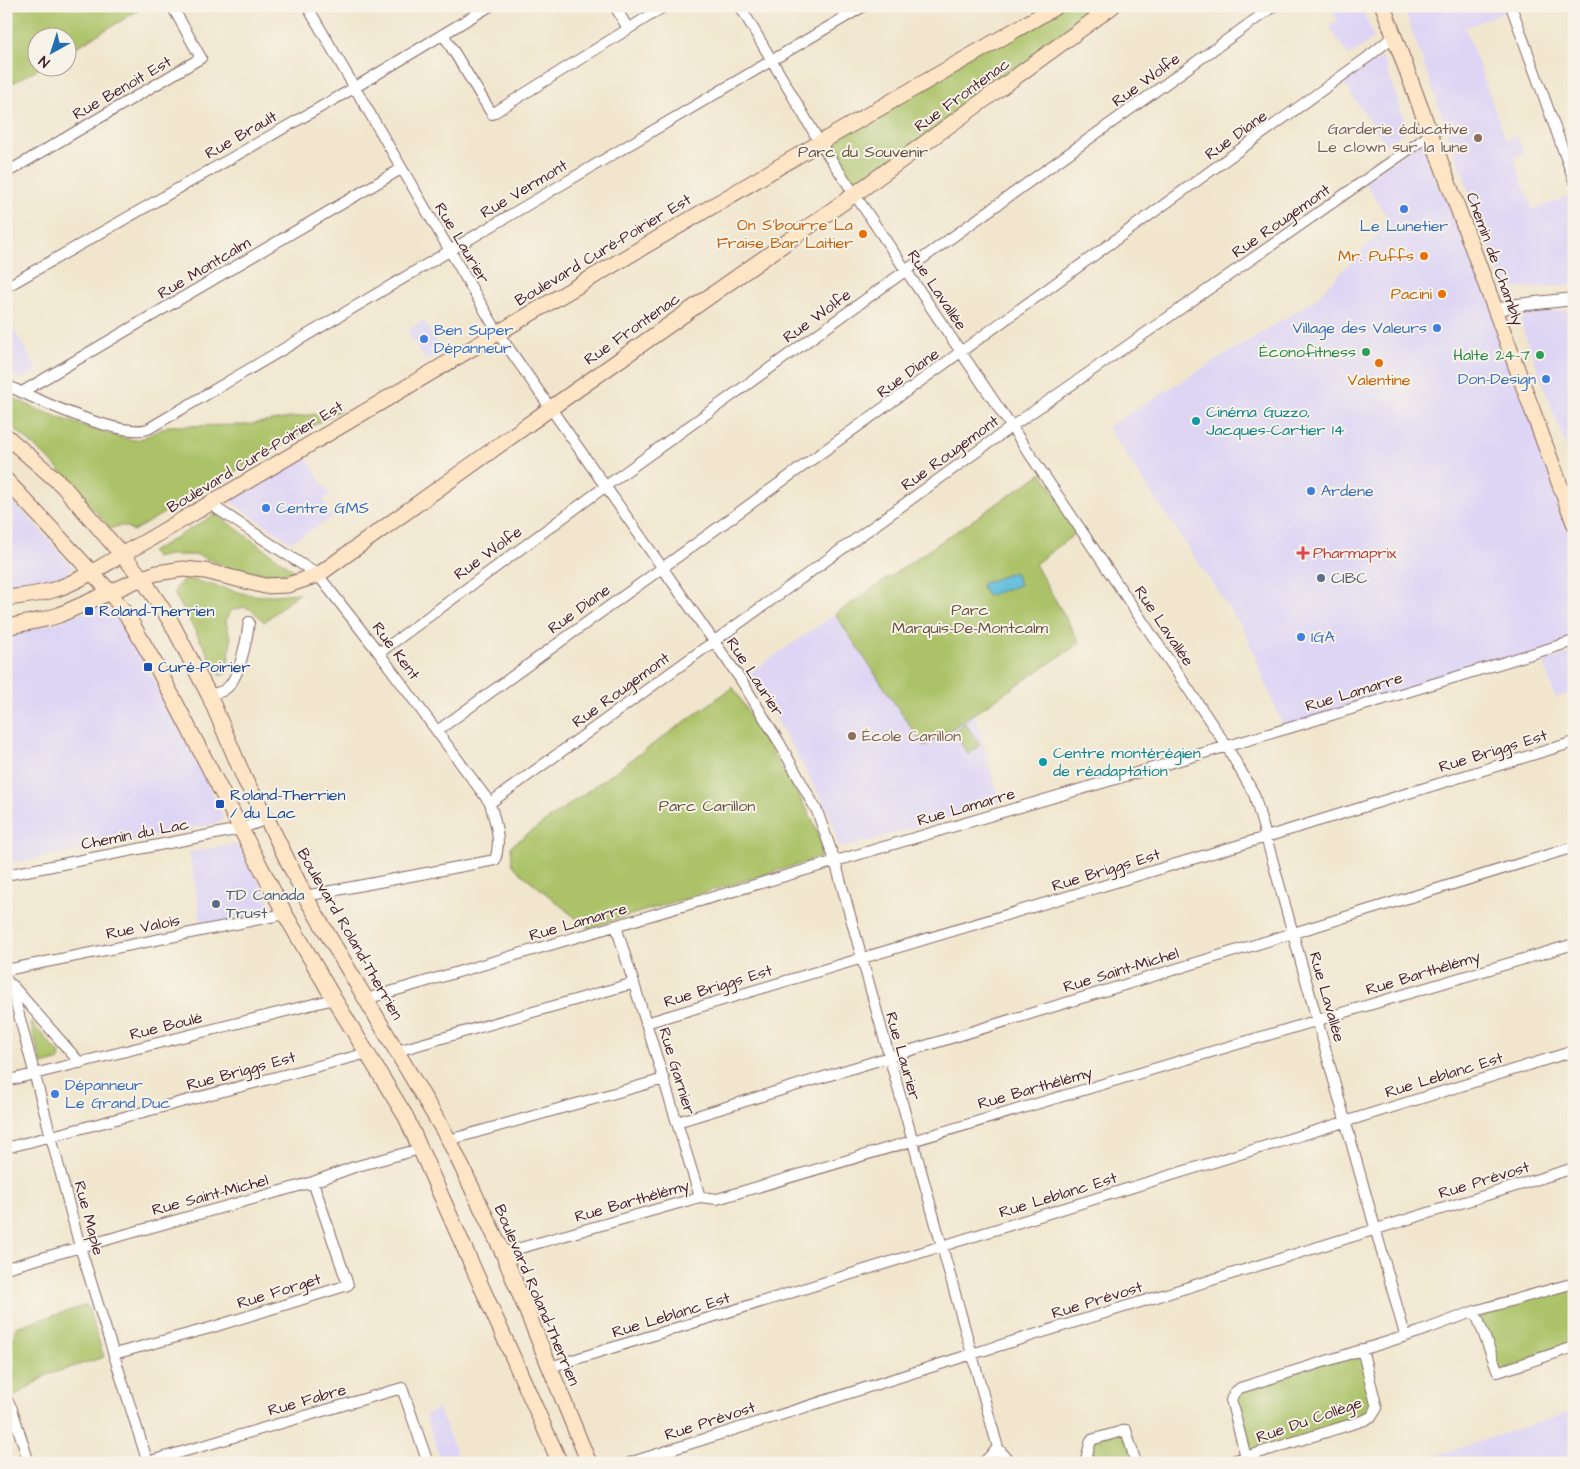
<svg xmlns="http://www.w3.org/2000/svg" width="1580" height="1469" font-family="'Architects Daughter',sans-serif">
<rect width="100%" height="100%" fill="#f7f3e8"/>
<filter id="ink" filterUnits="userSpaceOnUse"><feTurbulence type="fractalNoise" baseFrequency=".02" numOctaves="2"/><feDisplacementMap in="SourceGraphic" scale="10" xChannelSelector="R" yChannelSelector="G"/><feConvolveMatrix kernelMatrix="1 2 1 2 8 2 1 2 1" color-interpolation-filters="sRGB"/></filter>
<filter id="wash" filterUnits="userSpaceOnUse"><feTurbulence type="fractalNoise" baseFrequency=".0096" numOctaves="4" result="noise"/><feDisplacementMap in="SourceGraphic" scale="20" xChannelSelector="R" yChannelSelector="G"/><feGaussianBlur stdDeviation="1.12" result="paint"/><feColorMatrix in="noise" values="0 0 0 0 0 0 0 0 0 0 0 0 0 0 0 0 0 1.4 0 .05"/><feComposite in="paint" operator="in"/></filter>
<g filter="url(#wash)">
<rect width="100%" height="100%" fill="#f1e6cd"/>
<path fill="#ded5f5" d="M1329,6H1361L1374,38L1349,56L1329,27L1338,20Z
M1403,6H1506L1508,11L1465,28L1506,139L1517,136L1524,153L1513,157L1533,210L1574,194V285L1504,289Z
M1380,58L1384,61L1408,129L1387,145L1343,83Z
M1431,134L1574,523V641L1286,729L1279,717L1245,632L1107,427L1313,301L1390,222L1364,181Z
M1574,310V468L1521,324L1524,313Z
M6,316L38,370L23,379L6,372Z
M424,320L442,352L425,361L407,331Z
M305,456L330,495L323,500L332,518L291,542L231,502L230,500Z
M6,492L73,567L61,580L41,588L6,592Z
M102,603L108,611L111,609L119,621L145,661L143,663L151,677L153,676L223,815V818L218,823L193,828V830L6,864V635L60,621L83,612L85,615L94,610L93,607Z
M835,614L924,747L975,713L1000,802L844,848L839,846L830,814L750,673Z
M1574,652V692L1555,698L1544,661Z
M235,844L241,846L273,908L269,913L202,926L189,852Z
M439,1409L460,1463H442L425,1414Z
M1574,1411V1463H1413L1466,1446Z"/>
<path fill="#abc267" stroke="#7a7049" d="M6,6H146L68,52V38H38V68H40L6,87Z
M1057,6H1113L855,194L820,143Z
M6,394C44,415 85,426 126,439L136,440L143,438L168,426L245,425L340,410L133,531C125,525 120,524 111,529L52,462L6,421Z
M1042,473L1080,530L1035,564L1080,643L924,747L835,614Z
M216,514L296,572L274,574L235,570L198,555H169L155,558L151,552Z
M189,579L246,594L262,596L299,593L264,622L252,610L244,607L233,610L228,615L226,622L231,640L227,673L220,676L174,593C177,585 180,581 189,579Z
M733,687L809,813C814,825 825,845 820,858L614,920L589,929L516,869L512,863L511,846Z
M965,723L980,745L968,754L953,731Z
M30,1021L59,1053L60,1056L58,1061L42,1065Z
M1574,1283V1347L1498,1372L1475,1311Z
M87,1305L104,1357L47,1375L15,1396L6,1389V1366L16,1327Z
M1362,1349L1377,1408L1372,1416L1246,1457L1234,1393Z
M1126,1430L1136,1463H1085L1091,1440Z"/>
<path fill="#5dbcdb" stroke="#546e83" d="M1015,572L1020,585L987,596L981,584Z"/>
</g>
<g filter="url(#ink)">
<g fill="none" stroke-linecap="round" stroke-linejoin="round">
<g stroke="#846564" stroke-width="12">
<path id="minor" d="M307,6L498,333L741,680L779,742L817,811L835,861L998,1448L1011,1463
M615,6L628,29
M740,6L820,143L1226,745L1254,794L1405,1335
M1511,6L1574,180
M443,34L492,114L665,6
M6,173L201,58L172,6
M6,287L354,88L490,6
M6,385C36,399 118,438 148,429L864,6
M22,392L401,169
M210,504L318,575L379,653L490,803C495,822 502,840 495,860L305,896
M379,653L610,483L1274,6
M209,695C213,693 220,693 224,690C239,682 247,639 249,622
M437,731L1368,57L1394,36
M490,803L1011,427L1431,134
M6,875L240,829L267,819
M616,926L700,1197
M6,970L285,914
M7,980L14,996L80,1247L148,1463
M12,985L80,1063
M366,999L1289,728L1574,641
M646,1023L1266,837L1574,742
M397,1051L634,983
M6,1081L334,999
M677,1122L1574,847
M449,1140L664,1079
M6,1148L368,1053
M503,1253L700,1197L717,1199L1574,944
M6,1268L313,1182L354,1167L420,1149
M1475,1311L1498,1372L1574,1347
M114,1354L210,1328L348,1285L313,1182
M550,1367L1574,1051
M6,1398L12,1409L29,1463
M1246,1457L1231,1400L1234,1393L1240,1388L1419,1332L1475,1311L1574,1283
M144,1463L402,1388L428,1463
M629,1463L972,1354L1574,1168
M983,1463L998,1448
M1085,1463L1091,1440L1126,1430L1136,1463
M1226,1463L1365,1420L1372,1416L1377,1408L1362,1349"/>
</g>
<g stroke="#846564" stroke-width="14">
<path id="tertiary" d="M1495,310L1517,305L1574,299"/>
</g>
<g stroke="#846564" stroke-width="17">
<path id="secondary" d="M1383,6L1574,523
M6,436L62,485L142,578L171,622L209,695L245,780L267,819L305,896L449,1140L503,1253L589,1463
M6,480L110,592L131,622L158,669L285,914L334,999L406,1117L560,1463
M6,598C22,596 37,595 53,590C85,580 113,558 143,543L814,146L1057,6
M6,627L46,619L59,615L142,578L157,573L183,569L205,571L265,586L288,585L318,575L551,408L855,194L1113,6"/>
</g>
<use href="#minor" stroke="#fff" stroke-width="10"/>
<use href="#tertiary" stroke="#fff" stroke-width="12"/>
<use href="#secondary" stroke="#fee5c5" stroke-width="15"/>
</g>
</g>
<g fill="#8d6e63" stroke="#f7f3e8" stroke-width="2">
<circle cx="1478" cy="138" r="5"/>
<circle cx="852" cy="736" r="5"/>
</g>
<g fill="#3f7fe0" stroke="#f7f3e8" stroke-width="2">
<circle cx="1404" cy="209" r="5"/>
<circle cx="1437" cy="328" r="5"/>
<circle cx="424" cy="339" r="5"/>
<circle cx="1546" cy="379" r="5"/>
<circle cx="1311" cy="491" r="5"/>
<circle cx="266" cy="508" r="5"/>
<circle cx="1301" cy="637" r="5"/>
<circle cx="55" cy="1094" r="5"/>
</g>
<g fill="#e8710a" stroke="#f7f3e8" stroke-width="2">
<circle cx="863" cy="234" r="5"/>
<circle cx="1424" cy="256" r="5"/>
<circle cx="1442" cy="294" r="5"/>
<circle cx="1379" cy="363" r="5"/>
</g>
<g fill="#2e9e5b" stroke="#f7f3e8" stroke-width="2">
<circle cx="1366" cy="352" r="5"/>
<circle cx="1540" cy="355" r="5"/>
</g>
<g fill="#0f9aa8" stroke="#f7f3e8" stroke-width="2">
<circle cx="1196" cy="421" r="5"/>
<circle cx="1043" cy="762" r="5"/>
</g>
<path fill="#e0444e" stroke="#f7f3e8" stroke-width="2" d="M1300.5 545.5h5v5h5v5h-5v5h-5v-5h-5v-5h5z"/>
<g fill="#5c6f8a" stroke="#f7f3e8" stroke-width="2">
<circle cx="1321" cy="578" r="5"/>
<circle cx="216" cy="904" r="5"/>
</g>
<g fill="#1a4fb4" stroke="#f7f3e8" stroke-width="2">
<rect x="84" y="606" width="10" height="10" rx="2.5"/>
<rect x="143" y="662" width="10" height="10" rx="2.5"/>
<rect x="215" y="799" width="10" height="10" rx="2.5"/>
</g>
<g text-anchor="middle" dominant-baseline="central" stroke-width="4" stroke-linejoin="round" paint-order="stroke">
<g font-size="16" fill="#4a1f2b" stroke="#f7f3e8">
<text transform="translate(1146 80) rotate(-36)">Rue Wolfe</text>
<text transform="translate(122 88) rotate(-30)">Rue Benoit Est</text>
<text transform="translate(962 95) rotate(-36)">Rue Frontenac</text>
<text transform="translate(241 135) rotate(-30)">Rue Brault</text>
<text transform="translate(1236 135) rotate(-36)">Rue Diane</text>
<text transform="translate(524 189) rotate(-31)">Rue Vermont</text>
<text transform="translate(1281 221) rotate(-35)">Rue Rougemont</text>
<text transform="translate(462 243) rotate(59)">Rue Laurier</text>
<text transform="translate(603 250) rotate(-31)">Boulevard Curé-Poirier Est</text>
<text transform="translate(1495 259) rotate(70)">Chemin de Chambly</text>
<text transform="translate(204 268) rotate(-31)">Rue Montcalm</text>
<text transform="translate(937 290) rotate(56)">Rue Lavallée</text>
<text transform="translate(817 316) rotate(-36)">Rue Wolfe</text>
<text transform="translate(632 329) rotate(-35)">Rue Frontenac</text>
<text transform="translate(908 373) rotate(-36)">Rue Diane</text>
<text transform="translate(950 453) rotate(-36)">Rue Rougemont</text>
<text transform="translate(255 457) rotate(-31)">Boulevard Curé-Poirier Est</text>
<text transform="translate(488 553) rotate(-36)">Rue Wolfe</text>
<text transform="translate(579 609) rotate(-36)">Rue Diane</text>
<text transform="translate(1164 626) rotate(56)">Rue Lavallée</text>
<text transform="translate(396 651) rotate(53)">Rue Kent</text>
<text transform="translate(755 677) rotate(57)">Rue Laurier</text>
<text transform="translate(621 690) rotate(-36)">Rue Rougemont</text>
<text transform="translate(1354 692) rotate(-17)">Rue Lamarre</text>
<text transform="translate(1493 751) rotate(-17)">Rue Briggs Est</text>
<text transform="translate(966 807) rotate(-16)">Rue Lamarre</text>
<text transform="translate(135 834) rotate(-11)">Chemin du Lac</text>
<text transform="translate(1106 870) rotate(-17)">Rue Briggs Est</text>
<text transform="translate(578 922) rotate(-16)">Rue Lamarre</text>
<text transform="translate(143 927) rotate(-11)">Rue Valois</text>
<text transform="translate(350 934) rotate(60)">Boulevard Roland-Therrien</text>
<text transform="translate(1121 970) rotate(-17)">Rue Saint-Michel</text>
<text transform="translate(1423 973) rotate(-17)">Rue Barthélémy</text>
<text transform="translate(718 986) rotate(-17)">Rue Briggs Est</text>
<text transform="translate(1327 997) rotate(74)">Rue Lavallée</text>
<text transform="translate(166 1026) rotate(-14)">Rue Boulé</text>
<text transform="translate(903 1056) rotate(74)">Rue Laurier</text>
<text transform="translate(241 1071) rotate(-15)">Rue Briggs Est</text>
<text transform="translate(677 1071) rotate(73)">Rue Garnier</text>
<text transform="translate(1444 1075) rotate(-17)">Rue Leblanc Est</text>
<text transform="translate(1035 1088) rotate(-16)">Rue Barthélémy</text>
<text transform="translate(1484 1180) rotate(-17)">Rue Prévost</text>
<text transform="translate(210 1195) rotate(-15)">Rue Saint-Michel</text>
<text transform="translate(1058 1195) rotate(-17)">Rue Leblanc Est</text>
<text transform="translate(632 1201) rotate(-16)">Rue Barthélémy</text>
<text transform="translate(89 1218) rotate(75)">Rue Maple</text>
<text transform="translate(279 1291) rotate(-17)">Rue Forget</text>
<text transform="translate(537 1295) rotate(67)">Boulevard Roland-Therrien</text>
<text transform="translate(1097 1300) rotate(-17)">Rue Prévost</text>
<text transform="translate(671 1315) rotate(-17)">Rue Leblanc Est</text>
<text transform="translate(307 1400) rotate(-16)">Rue Fabre</text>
<text transform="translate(1309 1420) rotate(-19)">Rue Du Collège</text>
<text transform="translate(710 1421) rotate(-18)">Rue Prévost</text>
</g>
<g font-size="16" fill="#785e54" stroke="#f7f3e8" text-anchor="end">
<text x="1468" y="129">Garderie éducative<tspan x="1468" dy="18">Le clown sur la lune</tspan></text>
<text x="862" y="736" text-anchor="start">École Carillon</text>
</g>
<g font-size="16" fill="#67503d" stroke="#f7f3e8">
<text x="863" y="152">Parc du Souvenir</text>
<text x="970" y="610">Parc<tspan x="970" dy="18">Marquis-De-Montcalm</tspan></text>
<text x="707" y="806">Parc Carillon</text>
</g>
<g font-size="16" fill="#c56008" stroke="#f7f3e8" text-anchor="end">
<text x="853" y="225">On S'bourre La<tspan x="853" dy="18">Fraise Bar Laitier</tspan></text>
<text x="1414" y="256">Mr. Puffs</text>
<text x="1432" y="294">Pacini</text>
<text x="1379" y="380" text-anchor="middle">Valentine</text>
</g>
<g font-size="16" fill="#366cbe" stroke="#f7f3e8" text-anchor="start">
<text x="1404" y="226" text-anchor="middle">Le Lunetier</text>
<text x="1427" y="328" text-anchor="end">Village des Valeurs</text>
<text x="434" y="330">Ben Super<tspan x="434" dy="18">Dépanneur</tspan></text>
<text x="1536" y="379" text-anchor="end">Don-Design</text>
<text x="1321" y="491">Ardene</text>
<text x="276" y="508">Centre GMS</text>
<text x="1311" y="637">IGA</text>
<text x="65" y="1085">Dépanneur<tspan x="65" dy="18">Le Grand Duc</tspan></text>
</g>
<g font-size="16" fill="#27864d" stroke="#f7f3e8" text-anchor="end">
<text x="1356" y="352">Éconofitness</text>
<text x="1530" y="355">Halte 24-7</text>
</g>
<g font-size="16" fill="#0d838f" stroke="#f7f3e8" text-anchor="start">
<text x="1206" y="412">Cinéma Guzzo,<tspan x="1206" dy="18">Jacques-Cartier 14</tspan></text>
<text x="1053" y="753">Centre montérégien<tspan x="1053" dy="18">de réadaptation</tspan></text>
</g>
<g font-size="16" fill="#be3a42" stroke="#f7f3e8" text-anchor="start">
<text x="1313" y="553">Pharmaprix</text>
</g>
<g font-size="16" fill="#4e5e75" stroke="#f7f3e8" text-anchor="start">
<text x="1331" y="578">CIBC</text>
<text x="226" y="895">TD Canada<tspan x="226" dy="18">Trust</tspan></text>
</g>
<g font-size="16" fill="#164399" stroke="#f7f3e8" text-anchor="start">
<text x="99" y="611">Roland-Therrien</text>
<text x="158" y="667">Curé-Poirier</text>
<text x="230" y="795">Roland-Therrien<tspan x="230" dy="18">/ du Lac</tspan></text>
</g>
</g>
<rect width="1580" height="1469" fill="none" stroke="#f7f3e8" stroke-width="25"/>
<g transform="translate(52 52) rotate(219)"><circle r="24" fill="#f7f3e8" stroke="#b29e9c"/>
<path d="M0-4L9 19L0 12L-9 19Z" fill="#1f6fb2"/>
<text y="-8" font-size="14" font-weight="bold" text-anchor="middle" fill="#4a1f2b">N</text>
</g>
</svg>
